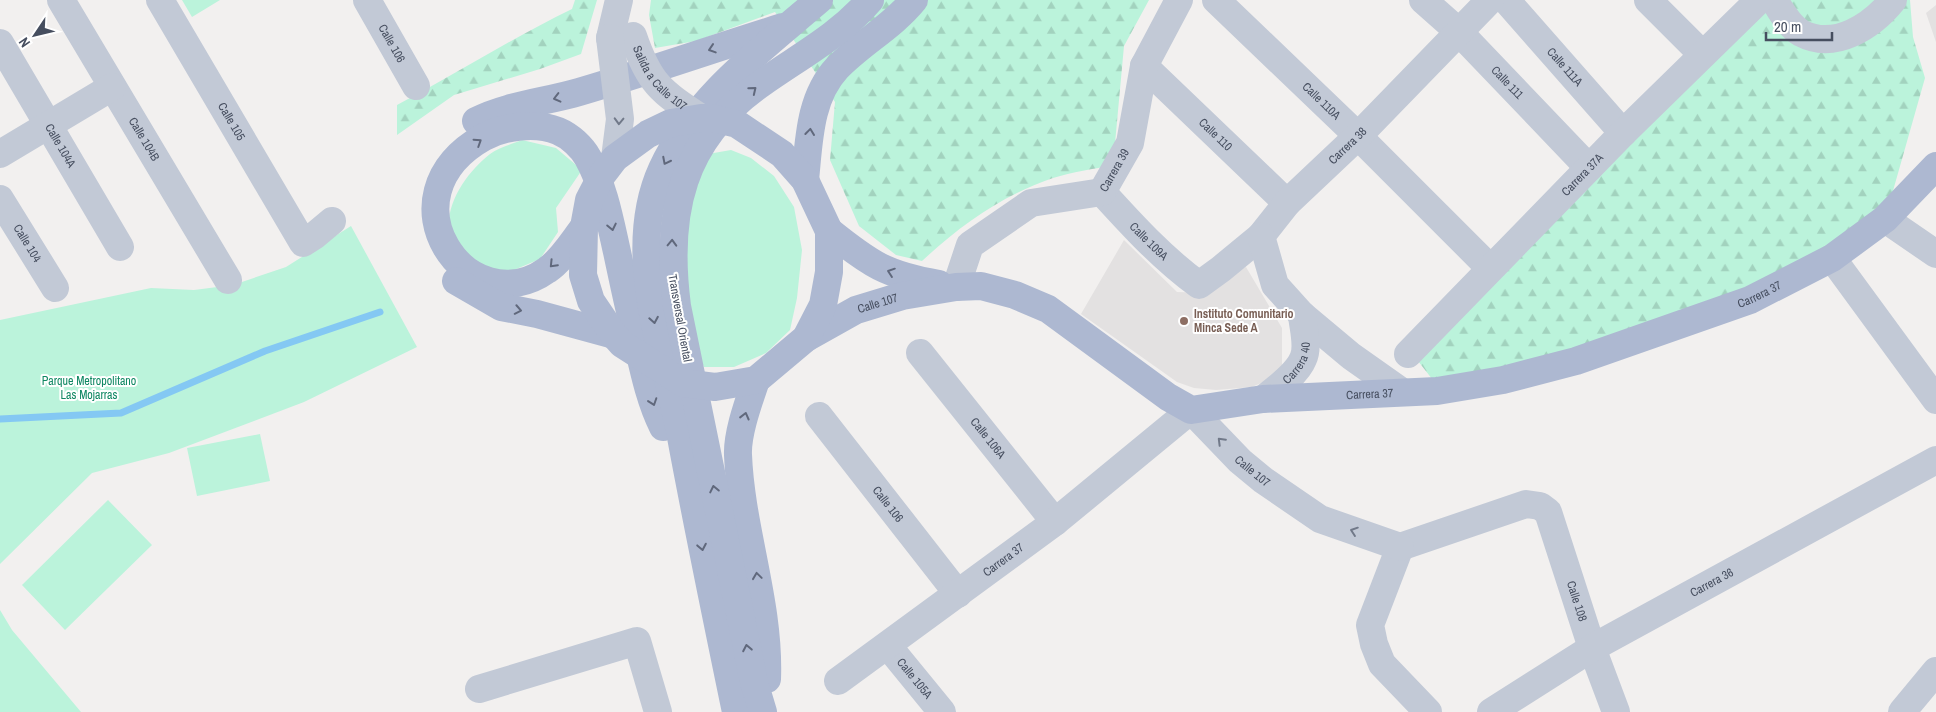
<svg xmlns="http://www.w3.org/2000/svg" width="1936" height="712" font-family="'Archivo Narrow',sans-serif">
<defs>
<pattern id="forest-firs" width="22" height="20" patternUnits="userSpaceOnUse" patternTransform="scale(1.25)"><rect width="22" height="20" fill="#bbf3db"/><path d="M5 1l3.5 6h-7zM16 11l3.5 6h-7z" fill="#a2d2be"/></pattern>
</defs>
<rect width="100%" height="100%" fill="#f2f0ef"/>
<path fill="#e3e1e1" d="M1936,5V42L1926,13Z
M1124,240L1177,292L1206,293L1235,271L1246,267L1282,328V367L1272,378L1252,387L1216,390L1194,388L1177,382L1081,314Z"/>
<path fill="#bbf3db" d="M182,0H220L192,17Z
M522,140L556,148L582,170L556,208L558,232L540,259L502,275C492,269 464,259 458,251C433,219 464,174 490,154C498,148 512,144 522,140Z
M731,150L751,158L774,176L794,207L802,250L797,298L790,330L766,353L734,367H704C684,323 678,232 693,185C697,175 704,164 708,154Z
M351,226L417,347L304,402L169,453L92,473L0,564V320L151,288L194,290L233,285L286,267Z
M260,434L270,481L197,496L187,448Z
M108,500L152,545L65,630L22,585Z
M0,610L12,630L81,712H0Z"/>
<path fill="url(#forest-firs)" d="M575,0H597L581,54L540,69L454,95L397,135V105C456,74 512,38 572,9Z
M651,0H1149L1124,46L1113,165C1094,169 1072,172 1053,178C1001,196 962,224 922,261L896,255L859,226L830,160L835,102L775,12L696,41L655,48L649,15Z
M1760,0H1910L1913,37L1925,78L1885,219L1832,258L1575,351L1436,384L1418,361Z"/>
<g fill="none" stroke-linecap="round" stroke-linejoin="round">
<path stroke="#84c8f3" stroke-width="7" d="M0,419L121,413L265,351L380,312"/>
<g stroke="#c2c9d6" stroke-width="28">
<path id="s1" d="M61,0L228,280"/>
<path id="s2" d="M160,0L303,243L314,236L332,221"/>
<path id="s3" d="M367,0L416,86"/>
<path id="s4" d="M1216,0L1358,136L1490,268"/>
<path id="s5" d="M1423,0L1458,31L1589,168"/>
<path id="s6" d="M1506,0L1623,133"/>
<path d="M1648,0L1702,54"/>
<path d="M1774,0C1781,11 1789,26 1801,33C1835,51 1872,26 1893,0"/>
<path d="M610,38L619,0"/>
<path id="s7" d="M0,43L120,247"/>
<path id="s8" d="M1144,66L1287,203"/>
<path d="M0,154L112,87"/>
<path id="s9" d="M1102,192C1132,225 1162,258 1199,285L1221,269L1261,236L1287,203L1358,136L1490,0"/>
<path id="s10" d="M1102,192L1130,143L1144,66L1179,0"/>
<path id="s11" d="M0,199L55,288"/>
<path d="M1885,219L1936,254"/>
<path d="M1261,236L1275,285L1302,315L1351,356L1402,392"/>
<path d="M1832,258L1936,400"/>
<path d="M956,287L970,245L1031,203L1102,192"/>
<path id="s12" d="M920,353L1055,522"/>
<path id="s13" d="M1408,354L1623,133L1759,0"/>
<path id="s14" d="M1263,399C1276,389 1297,374 1303,359C1309,347 1303,328 1302,315"/>
<path id="s15" d="M819,416L958,594"/>
<path id="s16" d="M1400,547L1526,504L1540,506L1548,512L1592,648L1616,712"/>
<path d="M1400,547L1370,625L1374,644L1382,664L1428,712"/>
<path id="s17" d="M888,646L942,712"/>
<path id="s18" d="M838,681L1055,522L1191,410L1240,461L1263,480L1320,519L1400,547"/>
<path d="M479,689L637,641L658,712"/>
<path id="s19" d="M1491,712L1592,648L1936,460"/>
<path d="M1902,712L1936,671"/>
</g>
<g stroke="#adb8d1" stroke-width="28">
<path d="M476,121C507,105 545,102 579,92C647,72 715,48 783,27"/>
<path d="M805,180C809,142 809,98 837,68C861,43 892,27 914,0"/>
<path d="M584,227C573,241 562,260 547,270C469,326 377,197 484,137C505,126 536,122 558,131C570,136 582,147 588,158C604,187 610,221 617,252C623,280 629,309 636,337C643,367 649,399 663,427"/>
<path d="M829,231C870,264 886,275 939,284"/>
<path d="M456,281L501,307L537,314L614,335"/>
<path id="s20" d="M806,338L856,310L902,296L956,287L981,286L1015,295L1048,309L1168,397L1191,410L1263,399L1437,391L1503,380L1576,361L1750,300L1832,258L1885,219L1936,166"/>
<path d="M756,380C749,401 737,433 738,455C741,530 770,603 767,679"/>
<path d="M736,712C717,620 698,529 681,437C665,354 624,252 662,169C695,98 761,50 819,0"/>
<path d="M763,712L754,682L677,306C665,213 681,139 762,83C800,56 839,36 870,0"/>
</g>
<g stroke="#c2c9d6" stroke-width="28">
<path id="s21" d="M633,36C649,83 660,91 701,118"/>
<path d="M610,38L620,119L615,158"/>
</g>
<path stroke="#adb8d1" stroke-width="28" d="M701,118H712L737,124L782,154L805,180L829,231V272L823,305L806,338L756,380L715,387L683,383L622,344L614,335L591,301L583,275L584,227L589,200L602,175L615,158L648,134L671,123Z"/>
</g>
<defs><path id="oneway-chevron" d="M-2-3.5L2.5 0L-2 3.5" fill="none" stroke-width="1.6" stroke-linecap="round" stroke-linejoin="round" transform="scale(1.25)"/></defs>
<g stroke="#60687c">
<use href="#oneway-chevron" transform="translate(712 49) rotate(162)"/>
<use href="#oneway-chevron" transform="translate(753 90) rotate(-39)"/>
<use href="#oneway-chevron" transform="translate(557 98) rotate(166)"/>
<use href="#oneway-chevron" transform="translate(810 132) rotate(-83)"/>
<use href="#oneway-chevron" transform="translate(478 142) rotate(-33)"/>
<use href="#oneway-chevron" transform="translate(666 161) rotate(117)"/>
<use href="#oneway-chevron" transform="translate(612 227) rotate(78)"/>
<use href="#oneway-chevron" transform="translate(672 243) rotate(-88)"/>
<use href="#oneway-chevron" transform="translate(553 264) rotate(134)"/>
<use href="#oneway-chevron" transform="translate(891 272) rotate(-161)"/>
<use href="#oneway-chevron" transform="translate(518 310) rotate(11)"/>
<use href="#oneway-chevron" transform="translate(654 320) rotate(80)"/>
<use href="#oneway-chevron" transform="translate(653 402) rotate(71)"/>
<use href="#oneway-chevron" transform="translate(745 416) rotate(-76)"/>
<use href="#oneway-chevron" transform="translate(714 489) rotate(-102)"/>
<use href="#oneway-chevron" transform="translate(702 547) rotate(79)"/>
<use href="#oneway-chevron" transform="translate(757 576) rotate(-98)"/>
<use href="#oneway-chevron" transform="translate(747 648) rotate(-101)"/>
</g>
<g stroke="#717989">
<use href="#oneway-chevron" transform="translate(619 121) rotate(92)"/>
<use href="#oneway-chevron" transform="translate(1221 441) rotate(-135)"/>
<use href="#oneway-chevron" transform="translate(1354 531) rotate(-161)"/>
</g>
<circle fill="#8d6e63" stroke="#fff" stroke-width="2" cx="1184" cy="321" r="5"/>
<g text-anchor="middle" dominant-baseline="central" stroke-width="4" stroke-linejoin="round" paint-order="stroke">
<g font-size="12" fill="#464e5f" stroke="#fff">
<text stroke="none"><textPath href="#s3" startOffset="50">Calle 106</textPath></text>
<text stroke="none"><textPath href="#s6" startOffset="89">Calle 111A</textPath></text>
<text stroke="none"><textPath href="#s21" startOffset="51">Salida a Calle 107</textPath></text>
<text stroke="none"><textPath href="#s5" startOffset="118">Calle 111</textPath></text>
<text stroke="none"><textPath href="#s4" startOffset="146">Calle 110A</textPath></text>
<text stroke="none"><textPath href="#s2" startOffset="141">Calle 105</textPath></text>
<text stroke="none"><textPath href="#s8" startOffset="99">Calle 110</textPath></text>
<text stroke="none"><textPath href="#s1" startOffset="162">Calle 104B</textPath></text>
<text stroke="none"><textPath href="#s7" startOffset="119">Calle 104A</textPath></text>
<text stroke="none"><textPath href="#s9" startOffset="339">Carrera 38</textPath></text>
<text stroke="none"><textPath href="#s10" startOffset="25">Carrera 39</textPath></text>
<text stroke="none"><textPath href="#s13" startOffset="250">Carrera 37A</textPath></text>
<text stroke="none"><textPath href="#s9" startOffset="68">Calle 109A</textPath></text>
<text stroke="none"><textPath href="#s11" startOffset="52">Calle 104</textPath></text>
<text stroke="none"><textPath href="#s20" startOffset="1016">Carrera 37</textPath></text>
<text stroke="none"><textPath href="#s20" startOffset="80">Calle 107</textPath></text>
<text transform="translate(680 318) rotate(80)">Transversal Oriental</text>
<text stroke="none"><textPath href="#s14" startOffset="51">Carrera 40</textPath></text>
<text stroke="none"><textPath href="#s20" startOffset="611">Carrera 37</textPath></text>
<text stroke="none"><textPath href="#s12" startOffset="109">Calle 106A</textPath></text>
<text stroke="none"><textPath href="#s18" startOffset="532">Calle 107</textPath></text>
<text stroke="none"><textPath href="#s15" startOffset="112">Calle 106</textPath></text>
<text stroke="none"><textPath href="#s18" startOffset="205">Carrera 37</textPath></text>
<text stroke="none"><textPath href="#s19" startOffset="256">Carrera 36</textPath></text>
<text stroke="none"><textPath href="#s16" startOffset="251">Calle 108</textPath></text>
<text stroke="none"><textPath href="#s17" startOffset="42">Calle 105A</textPath></text>
</g>
<g font-size="12" font-weight="bold" fill="#785e54" stroke="#fff" text-anchor="start">
<text x="1194" y="314">Instituto Comunitario<tspan x="1194" dy="14">Minca Sede A</tspan></text>
</g>
<g font-size="12" fill="#0f8762" stroke="#fff">
<text x="89" y="381">Parque Metropolitano<tspan x="89" dy="14">Las Mojarras</tspan></text>
</g>
</g>
<g transform="translate(35 35) rotate(235)" stroke="#ffffff" stroke-width="4" paint-order="stroke">
<path d="M0-4L9 19L0 12L-9 19Z" fill="#464e5f"/>
<text y="-8" font-size="14" font-weight="bold" text-anchor="middle" fill="#464e5f">N</text>
</g>
<path d="M1766 32v8h66v-8" fill="none" stroke="#464e5f" stroke-width="2.5"/>
<text x="1774" y="32" font-size="15" fill="#464e5f" stroke="#ffffff" stroke-width="4" paint-order="stroke">20 m</text>
</svg>
